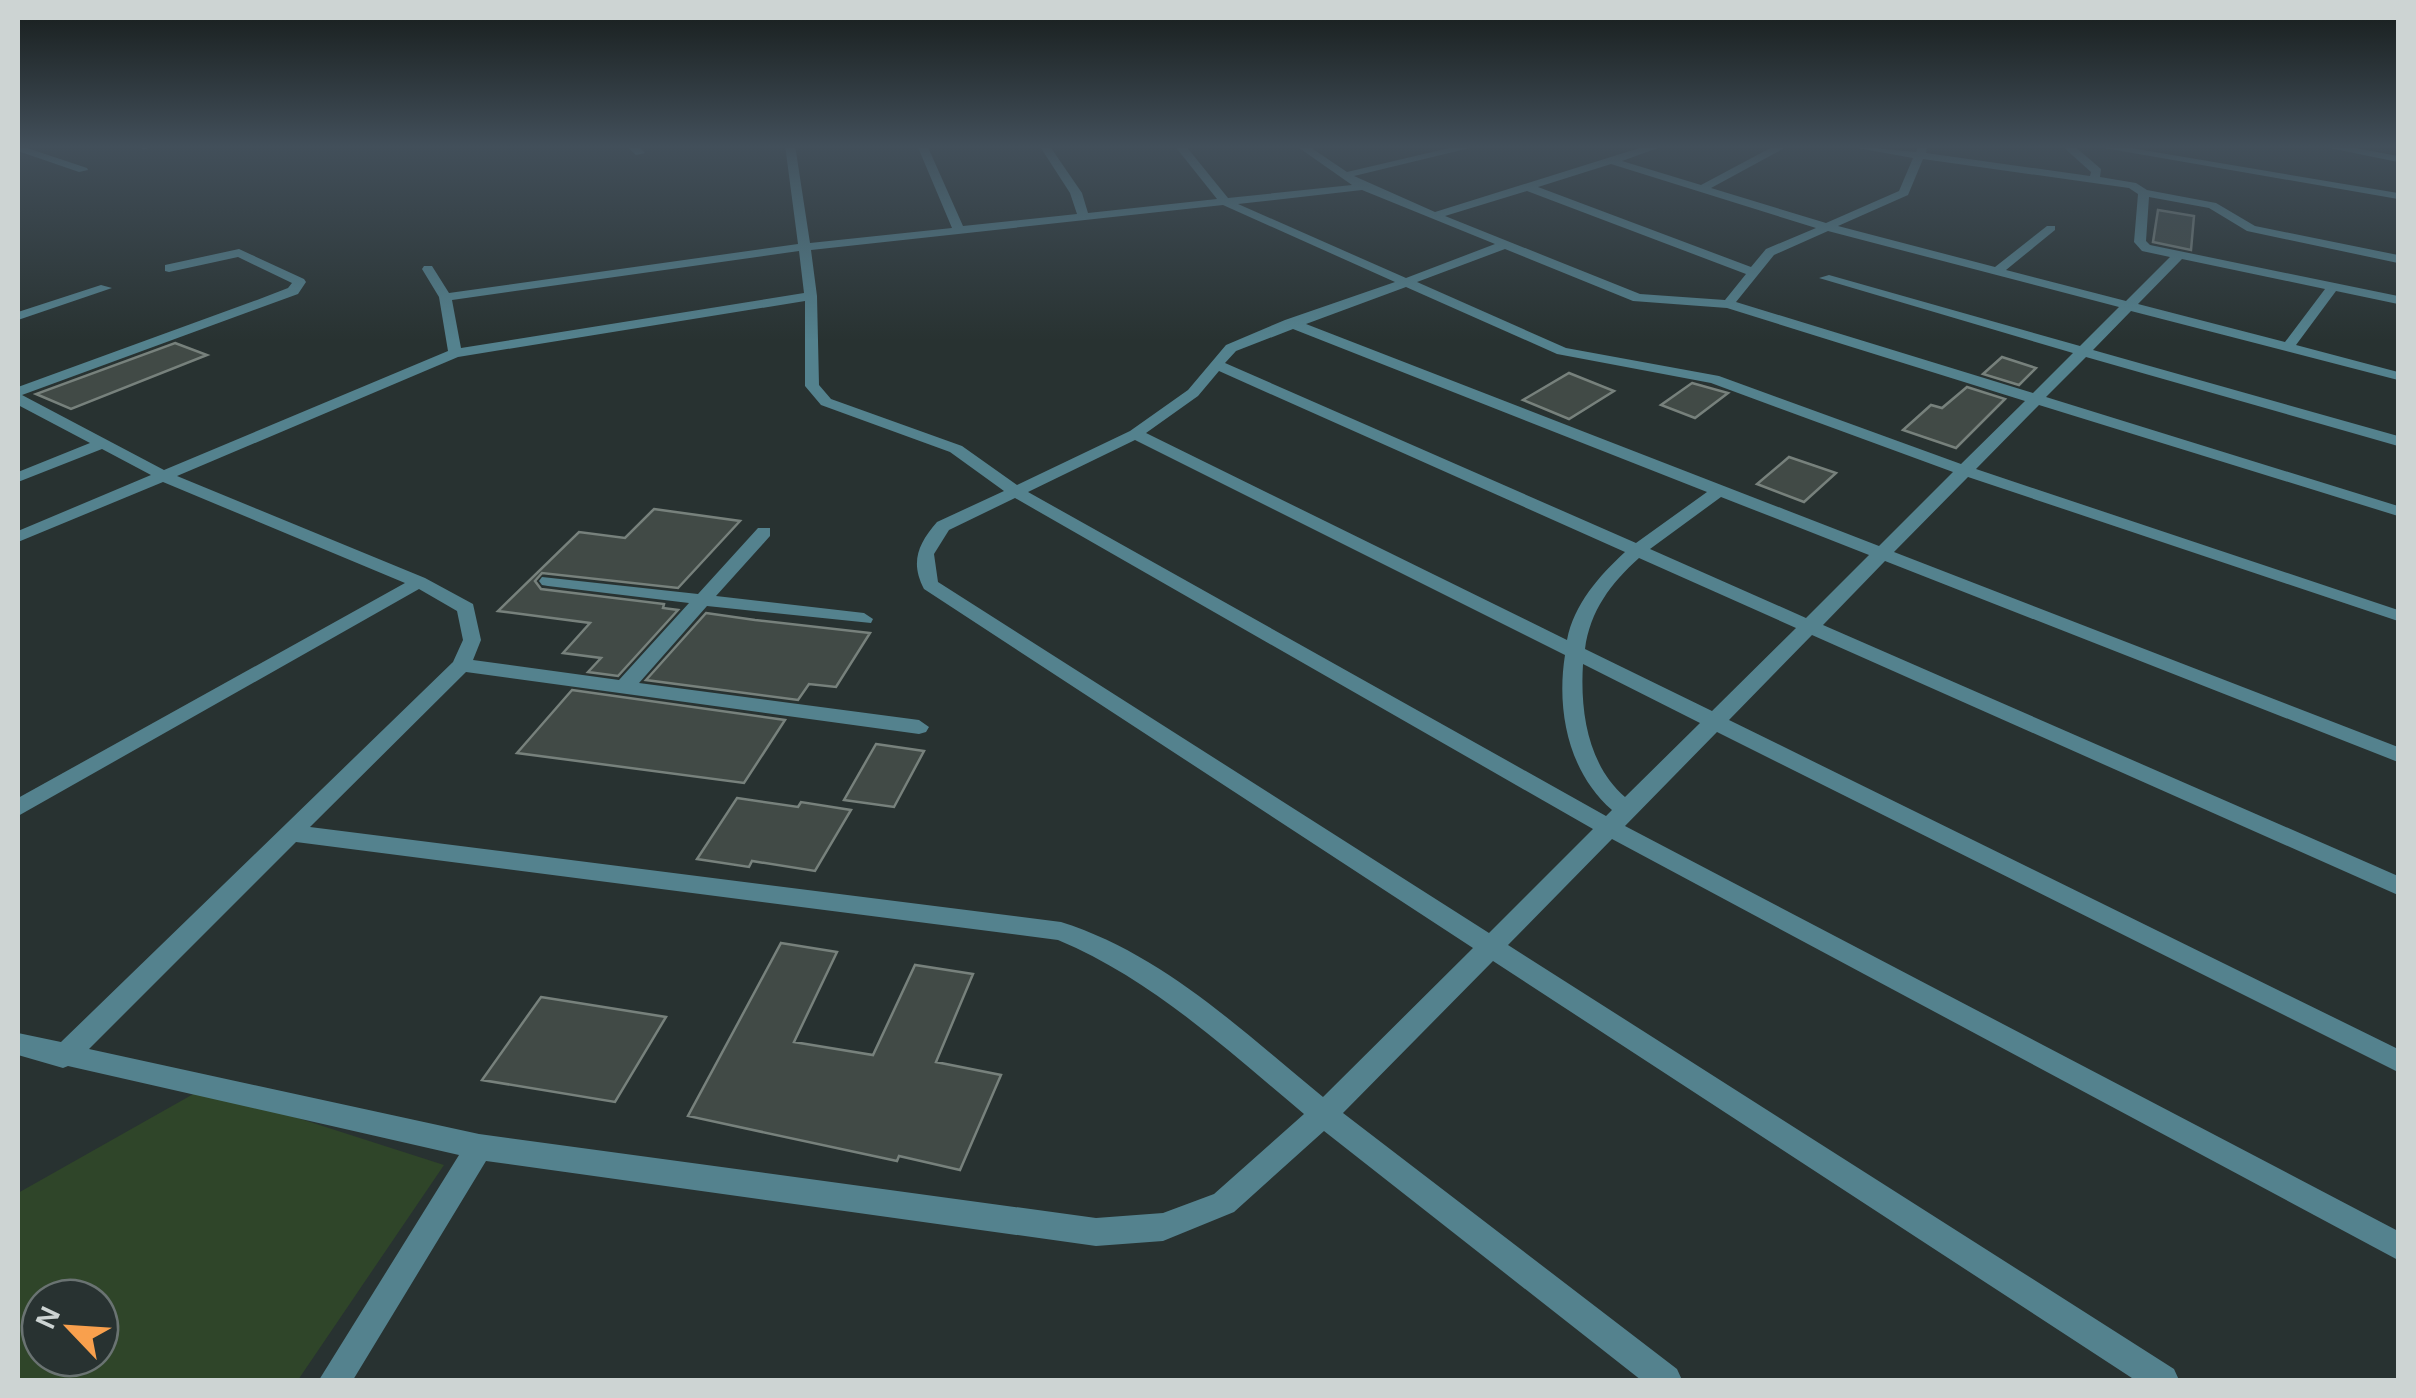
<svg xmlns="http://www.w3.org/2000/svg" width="2416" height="1398" font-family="Helvetica,sans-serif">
<rect width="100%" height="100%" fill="#283231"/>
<path fill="#2f4529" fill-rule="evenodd" d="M204,1088L444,1165L298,1380H18V1193ZM40,1298H100V1358H40Z"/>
<path fill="#414a46" stroke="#77817c" stroke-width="2.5" d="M2158,210L2194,216L2191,250L2153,242Z
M175,343L207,355L71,409L36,394Z
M2002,357L2036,368L2019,385L1983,374Z
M1569,373L1614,391L1569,419L1523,400Z
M1692,383L1728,393L1695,418L1661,405Z
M1967,387L2005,399L1956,448L1903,430L1931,405L1942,408Z
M1789,457L1836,473L1804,502L1757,484Z
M654,509L740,521L678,588L542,573L535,581L541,589L664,604L663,608L678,610L618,676L588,672L601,658L563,653L590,623L498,611L579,532L625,538Z
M706,613L755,620L870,633L836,687L809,684L798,700L646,680Z
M572,690L785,720L744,783L517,753Z
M876,744L924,751L894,807L844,800Z
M737,798L798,807L801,802L851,810L815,871L752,861L749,867L697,859Z
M781,943L837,952L794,1042L873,1055L915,965L973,974L936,1062L1001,1075L960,1170L899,1156L897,1161L688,1116Z
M541,997L666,1017L615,1102L482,1080Z"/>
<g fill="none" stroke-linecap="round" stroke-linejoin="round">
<path fill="#54828e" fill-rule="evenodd" d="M18,145L87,168L88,170L79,172L18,151Z
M135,145H148L149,147L144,150Z
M625,145H637L645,153L636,155Z
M785,145H795L810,243L952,228L917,145H927L963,226L1077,214L1070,193L1039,145H1049L1082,193L1088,213L1217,199L1174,145H1185L1228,198L1352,185L1295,145H1307L1347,172L1462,145H1482L1354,176L1435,212L1649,145H1666L1622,161L1701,185L1776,145H1790L1711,188L1826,223L1899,191L1913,158L1841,145L1916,152L1919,145H1927L1926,153L2090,176L2091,172L2061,145H2073L2101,169L2100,177L2136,183L2147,190L2216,203L2255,226L2398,255V263L2247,231L2209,208L2149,197L2146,241L2150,245L2398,296V304L2336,291L2296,345L2398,372V380L2131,311L2093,350L2398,436V446L2086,357L2046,397L2398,506V516L2039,405L1976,469L2398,610V621L1968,477L1894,552L2398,747V762L1885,561L1823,625L2398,876V895L1812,635L1729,720L2398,1049V1072L1717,732L1625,826L2398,1231V1260L1612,839L1508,945L2174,1369L2179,1380H2135L1493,961L1343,1113L1677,1369L1682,1380H1641L1324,1131L1234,1212L1163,1241L1096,1246L486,1161L353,1380H319L459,1155L68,1066L63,1068L18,1055V1033L61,1042L453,662L463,640L457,611L419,589L18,816V798L405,583L163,482L18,542V531L151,475L102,449L18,482V472L90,443L18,405V387L257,300L288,288L292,283L238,257L169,272L165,271V265L239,249L304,279L306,282L298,294L22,395L164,470L448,351L439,297L422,269L424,266H432L449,293L798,244ZM1923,159L2129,188L2138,194L2134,242L2142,251L2170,257L2126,301L2006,270L2055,230V226H2047L1995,267L1838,226L1908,195ZM1611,164L1816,228L1766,249L1751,267L1538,187ZM1362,190L1495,244L1406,278L1238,204ZM1527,191L1746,274L1725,300L1640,294L1445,216ZM1223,205L1395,282L1285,320L1226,345L1188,390L1130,431L1017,485L962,446L831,399L819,385L817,296L811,250ZM1828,231L2119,307L2080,346L1829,275L1819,278L2073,353L2033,393L1736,302L1774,255ZM1505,249L1633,301L1727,308L2025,401L1961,464L1719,376L1566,348L1417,282ZM799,251L804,293L461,348L452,300ZM2182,259L2325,289L2285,342L2138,304ZM1406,287L1557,354L1711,383L1953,472L1879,546L1306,324ZM805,301V386L821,405L950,452L1004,491L937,522C918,544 910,562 924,589L1473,948L1323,1097C1242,1031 1163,954 1061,922L310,827L466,672L919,734L926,732L929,727L919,720L639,683L707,606L871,623L873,619L864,613L716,596L770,536V528H758L698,594L542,577L539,581L542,585L548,586L689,603L619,680L473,660L481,640L473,604L425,578L177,476L458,357ZM1293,329L1707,492L1636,543L1225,363L1236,351ZM1219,371L1625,552C1599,576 1574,604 1567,640L1146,433L1198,396ZM1135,440L1565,655C1556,711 1569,773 1612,810L1606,816L1028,492ZM1721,497L1869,555L1806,618L1650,549ZM1015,498L1593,829L1489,933L938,582L934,554L949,530ZM1639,558L1796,628L1712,711L1585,649C1590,611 1611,583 1639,558ZM1583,664L1700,723L1625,797C1588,765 1580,712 1583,664ZM296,842L1058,940C1153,980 1226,1049 1304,1114L1214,1194L1163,1213L1096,1218L479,1134L89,1049Z
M2087,145H2113L2398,193V199Z
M2315,145H2339L2398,156V162Z
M101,285L112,288L18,320V312Z"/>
</g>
<linearGradient id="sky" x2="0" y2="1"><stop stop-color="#161c1b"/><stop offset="0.43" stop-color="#424f5a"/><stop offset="1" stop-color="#424f5a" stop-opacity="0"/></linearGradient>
<rect width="2416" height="341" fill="url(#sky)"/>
<rect width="2416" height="1398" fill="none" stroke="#cdd4d3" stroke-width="40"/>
<g transform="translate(70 1328) rotate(295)"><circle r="48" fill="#283231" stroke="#6a7372" stroke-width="2.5"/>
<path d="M0-8L18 38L0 25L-18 38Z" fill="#f9a04d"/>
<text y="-15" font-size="28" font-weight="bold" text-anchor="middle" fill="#cdd4d3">N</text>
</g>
</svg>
